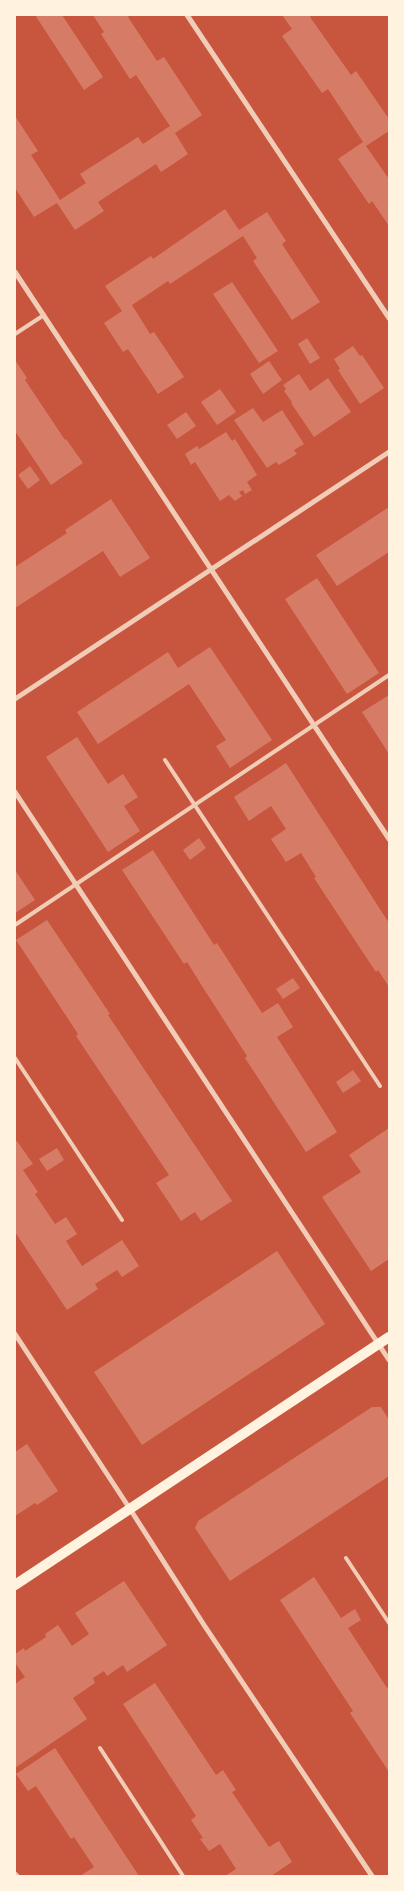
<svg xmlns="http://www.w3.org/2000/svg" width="404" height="1891" font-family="'Nunito Sans',sans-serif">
<rect width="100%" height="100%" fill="#c8553d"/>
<path fill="#d67c66" d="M35,15H62L103,77L84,90Z
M93,15H130L128,17L157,61L164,57L202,115L175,133L188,154L161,172L156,164L98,202L104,211L75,230L57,203L34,217L15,188V116L38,151L31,155L60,200L86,183L80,174L138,137L143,144L170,126L136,75L130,79L101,34L104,32Z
M282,15H312L310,17L351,75L356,71L389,119V131L366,146L389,179V226L372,201L369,204L338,159L363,142L328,89L322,93L282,36L292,29Z
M225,209L239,230L267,212L286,241L282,244L320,302L292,320L253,261L257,258L243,236L170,284L168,281L132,305L150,334L154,332L184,377L158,394L128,349L123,352L104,323L122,311L105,286L151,256L153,259Z
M232,282L278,351L259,363L213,294Z
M307,338L320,358L310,364L298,344Z
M353,346L360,356L362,355L384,388L360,404L338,370L340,369L334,359Z
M15,360L27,378L25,380L65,440L66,439L83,463L51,485L15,431Z
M269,361L282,380L263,394L250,374Z
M299,374L310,391L328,378L351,412L314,437L291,403L292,402L284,391L286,389L283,385Z
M220,389L236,412L217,425L201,402Z
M253,408L263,422L282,410L304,444L294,450L297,454L279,465L276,462L267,468L234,420Z
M186,412L196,426L177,439L167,425Z
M226,432L232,441L235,439L257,475L247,482L252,490L245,494L243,490L239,492L242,496L235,501L229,495L220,501L195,462L191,465L185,454L197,446L199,449Z
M30,466L40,480L28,489L18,475Z
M111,499L150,558L120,577L103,551L15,608V567L67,533L65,530Z
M389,507V552L337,586L316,555Z
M317,578L379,673L347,694L285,599Z
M210,647L272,740L230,768L216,746L226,740L189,684L98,744L77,712L168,652L178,668Z
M389,695V754L362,712Z
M77,737L108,784L123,774L138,797L124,806L140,831L108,852L46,757Z
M286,763L389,923V987L378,970L376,972L360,948L314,878L316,877L301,853L286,862L271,839L286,829L271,806L249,821L234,797Z
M199,838L206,848L190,860L183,850Z
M153,850L214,945L217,943L262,1013L278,1003L293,1027L277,1037L337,1132L306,1152L245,1058L247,1056L202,986L187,962L184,964L122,870Z
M15,870L35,900L15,913Z
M47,920L110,1014L108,1015L232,1201L201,1221L195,1212L181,1221L156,1183L169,1175L76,1036L78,1034L16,940Z
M293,978L300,988L283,999L276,989Z
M353,1070L361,1081L343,1093L336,1082Z
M389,1128V1259L371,1271L322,1197L361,1172L349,1155Z
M17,1141L33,1164L23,1170L38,1192L35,1194L55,1224L66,1217L77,1234L66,1241L82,1266L122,1240L139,1266L122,1277L117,1270L95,1284L98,1289L67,1310L15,1232V1142Z
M57,1148L64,1160L47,1171L39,1159Z
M277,1251L325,1324L142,1445L94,1372Z
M372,1407H381L389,1420V1476L230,1581L195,1528L198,1521Z
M27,1444L58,1491L37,1505L35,1503L15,1516V1452Z
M314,1577L341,1618L355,1609L361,1620L348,1628L387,1688L389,1687V1772L350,1713L353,1711L280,1600Z
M124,1581L167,1645L127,1672L123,1665L107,1676L104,1671L93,1678L95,1683L73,1698L87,1719L15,1768V1684L25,1677L15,1663V1654L24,1648L25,1651L46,1637L45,1634L58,1625L72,1646L89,1634L75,1613Z
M155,1683L216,1775L223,1770L236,1790L232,1792L269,1847L279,1841L292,1862L271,1876H225L236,1869L220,1844L209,1851L200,1839L203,1838L191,1820L196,1816L123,1704Z
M55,1748L91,1803L139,1876H80L94,1867L74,1837L71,1839L36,1786L28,1791L16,1774Z"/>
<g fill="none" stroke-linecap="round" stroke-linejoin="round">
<path stroke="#f1ccb7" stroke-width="4" d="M15,334L44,315
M165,760L380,1086
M15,925L389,675
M15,1058L122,1220
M346,1558L389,1623
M100,1748L183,1876"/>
<path stroke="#f1ccb7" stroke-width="5" d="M187,15L389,318
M15,272L389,839
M15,699L389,452
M15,792L389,1360
M15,1334L130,1509L204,1625L372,1876
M15,1874L17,1876"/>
<path stroke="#fff3e0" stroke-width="10" d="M15,1585L389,1337"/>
</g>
<rect width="404" height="1891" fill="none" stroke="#fff3e0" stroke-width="32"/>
</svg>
